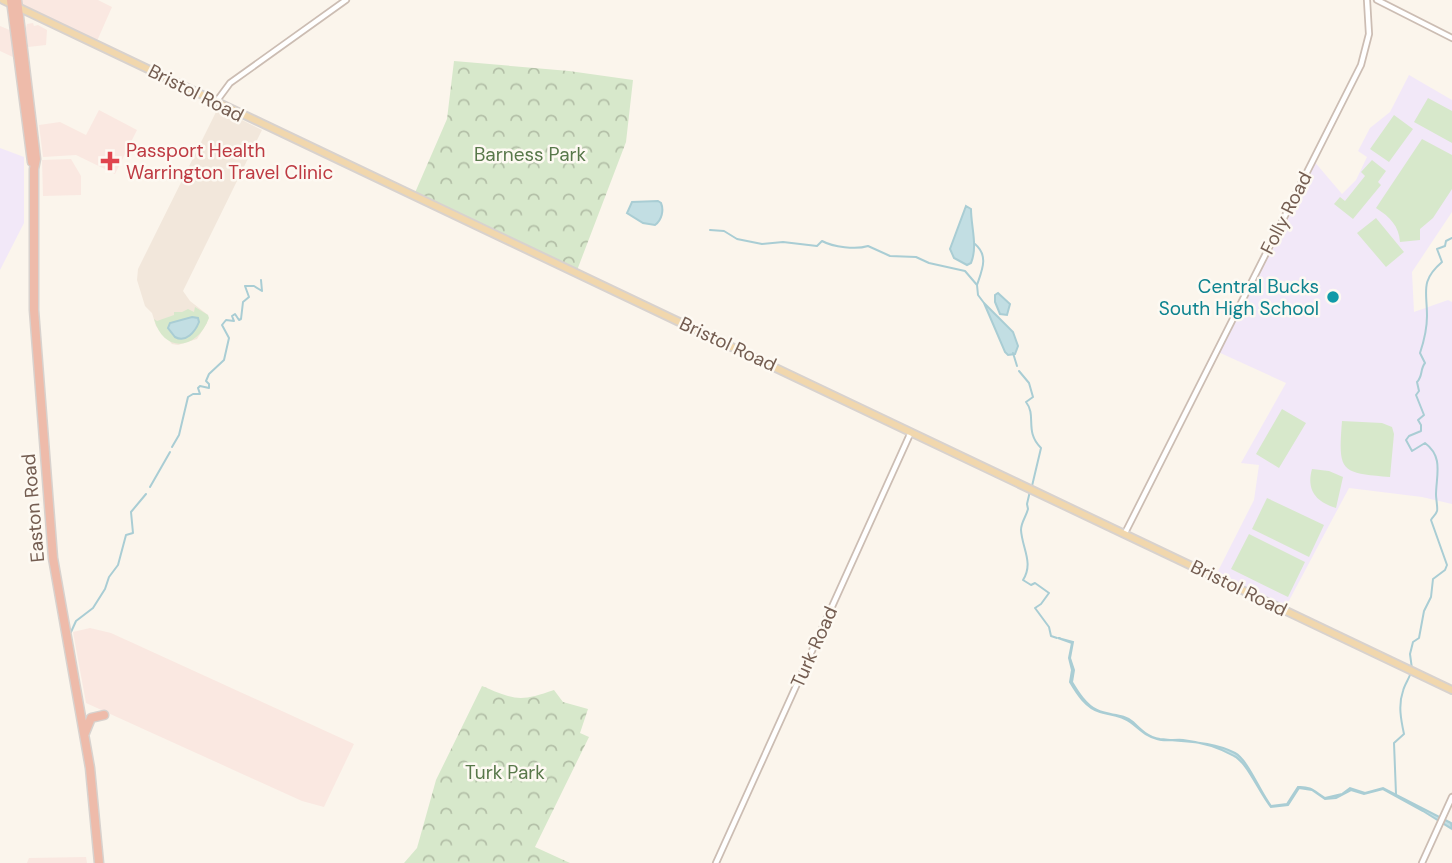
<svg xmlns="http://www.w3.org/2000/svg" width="1452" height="863" font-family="'DM Sans',sans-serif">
<defs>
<pattern id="forest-crowns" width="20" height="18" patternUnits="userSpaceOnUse" patternTransform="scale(1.75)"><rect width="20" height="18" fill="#d7e8cb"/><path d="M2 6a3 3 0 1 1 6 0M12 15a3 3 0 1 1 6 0" fill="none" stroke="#b3bfa7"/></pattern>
</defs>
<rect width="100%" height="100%" fill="#fbf5ec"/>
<path fill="#f2e7db" d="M218,108L262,130L183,291L190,301L208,315L207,323L197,339L178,345L172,344L156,326L152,313L145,306L137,280L138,269Z"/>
<path fill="#fae8e1" d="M20,0H98L112,7L97,41L23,6Z
M33,23L34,26L38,25L47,30L46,45L28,47L26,28L27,24Z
M0,26L12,31L15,58L0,51Z
M99,110L137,130L115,174L76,155L43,157L39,125L60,122L86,135Z
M71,159L81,176V195L43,196L42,160Z
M90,628L111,633L354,744L324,807L302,801L86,703L73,632Z
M86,857L87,863H27L29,858Z"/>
<path fill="#f2e8f8" d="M1409,75L1452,100V212L1412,272L1414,312L1448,300L1452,302V504L1422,497L1349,488L1284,610L1215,577L1254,500L1259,465L1241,463L1286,383L1216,351L1313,160L1342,194L1356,180L1367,157L1358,151L1370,128L1390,112Z
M0,148L24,157V223L0,270Z"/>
<path fill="#d7e8cb" d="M1428,98L1452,111V143L1414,122Z
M1394,115L1413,129L1389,162L1370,149Z
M1422,139L1452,155V189L1433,218L1420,229V240L1400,242C1399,226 1390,217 1376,208Z
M1372,160L1386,171L1378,182L1381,185L1353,219L1334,204L1340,197L1345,201L1365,176L1361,172Z
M1376,218L1404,252L1386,267L1357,233Z
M195,307L208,315L209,318C197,350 164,354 154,319L157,321L174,315V312H182L188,309L194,312Z
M1282,409L1306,423L1279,468L1256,454Z
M1342,421L1382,423L1392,427L1394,434L1390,477C1340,473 1338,472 1342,421Z
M1312,469L1329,471L1343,477L1336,508C1316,502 1306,490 1312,469Z
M1267,498L1324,525L1309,557L1252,529Z
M1249,534L1305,562L1288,597L1231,569Z"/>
<path fill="url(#forest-crowns)" d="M454,61L569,71L633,80L626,142L576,273L414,195L447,119Z
M482,686C515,700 520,702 554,690L563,702L588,709L580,733L589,737L535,847L570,863H404L417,848L436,780Z"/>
<path fill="#c2dee3" stroke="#a9cdd4" stroke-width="2" d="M658,201L661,203C664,210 662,220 655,225L643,223L627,213L632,202Z
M966,206L971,209C971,227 978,246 971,263L967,265L954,258L950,249Z
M998,293L1010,304L1007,315L1000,314L995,302V295Z
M984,303L1013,332L1018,346L1015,354L1008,355L1005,352Z
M192,317L198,318L199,322C195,332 186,343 175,337L168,328L170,323Z
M1058,638L1073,642L1070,658L1074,670L1072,682C1078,692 1086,705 1097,710C1108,716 1123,713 1133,722C1141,730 1148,737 1160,739C1185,742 1212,741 1235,753C1248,760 1260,792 1271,806L1287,804L1298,787C1311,786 1315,792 1325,798L1342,794L1350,788L1365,793L1383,788L1451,823L1452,829L1423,811L1383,789L1364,794L1351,790L1336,798L1325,799L1312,790L1299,788L1288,805L1271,807C1260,794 1247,762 1234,756C1220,748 1200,742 1183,740C1175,739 1165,742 1157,739C1143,735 1140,729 1130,722C1121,715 1110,715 1100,712C1086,708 1077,694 1070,682L1072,670L1069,658L1072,643Z"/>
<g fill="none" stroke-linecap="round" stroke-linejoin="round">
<path stroke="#a9cdd4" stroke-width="2" d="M710,230L724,231L737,239L762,244L783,242L817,246L822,241C833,247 856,250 868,246L890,256L916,257L929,263L965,271L977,285L978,295L984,303
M975,244C989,256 982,270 977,285
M1013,353L1017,366
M1019,371L1029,383L1033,397L1026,402C1037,416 1024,431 1041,448L1032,486
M172,447L179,435L188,397L193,394H200L198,388L200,386L209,388V384L206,381L209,374L224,360L229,338L222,325L226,320L234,321L232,316L235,314L239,320L241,319L243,302L249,297L245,286H254L262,291L261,280
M150,487L170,452
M1030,491L1027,504L1028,509C1026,517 1021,522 1021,530C1022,548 1034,563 1023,580L1031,585L1035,583L1049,593L1041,604L1035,608L1049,627L1051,636L1057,638
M71,632L76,621L93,608L105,589L109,577L118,565L126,535L133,533L131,512L146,494
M1412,669L1410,654L1413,642L1419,638L1424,611L1431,597L1433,579L1445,570L1447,565L1431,520C1432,517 1436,515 1437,511C1438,509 1436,499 1436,495C1436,476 1444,457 1425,443L1412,451L1406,440L1409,436L1421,431V425L1418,420L1424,415L1416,395L1419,391L1417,382C1423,376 1420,369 1425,363L1420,353C1424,341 1427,330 1427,316C1427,291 1420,281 1442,262L1437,249L1445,246L1446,241L1452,238
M1396,794L1394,743L1404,734C1401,720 1398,705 1403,691C1404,686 1408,680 1410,675"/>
<g stroke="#ccbdb3" stroke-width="8">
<path id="minor" d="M1377,0L1452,38
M216,102L230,83L346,0
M1125,533L1361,65L1369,34L1367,0
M716,863L911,432
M1422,863L1452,797"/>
</g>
<g stroke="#d8d2ce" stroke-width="10">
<path id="major" d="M3,0L1452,690"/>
</g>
<g stroke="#d8d2ce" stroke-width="11">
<path id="highway" d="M11,0L32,162
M17,0L36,159L34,169V310L53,558L90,768L99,863
M85,733L91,718L104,715"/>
</g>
<use href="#minor" stroke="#fff" stroke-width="4.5"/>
<use href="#major" stroke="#f1d7ad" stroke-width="6"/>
<use href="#highway" stroke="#eba" stroke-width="8"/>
</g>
<path fill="#e0444e" stroke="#fdf9f2" stroke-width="2.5" d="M106.5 150.5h7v7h7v7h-7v7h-7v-7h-7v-7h7z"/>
<circle fill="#0f9aa8" stroke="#fdf9f2" stroke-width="2.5" cx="1333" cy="297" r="7"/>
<g text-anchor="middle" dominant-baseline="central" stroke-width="5" stroke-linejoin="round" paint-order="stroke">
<g font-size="19" fill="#745d51" stroke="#fdf9f2">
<text transform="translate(196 93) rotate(27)">Bristol Road</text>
<text transform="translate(1286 213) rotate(-63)">Folly Road</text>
<text transform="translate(728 344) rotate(25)">Bristol Road</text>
<text transform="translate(33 508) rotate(-95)">Easton Road</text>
<text transform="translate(1239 588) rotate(26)">Bristol Road</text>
<text transform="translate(814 647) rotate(-66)">Turk Road</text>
</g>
<g font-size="19" fill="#be3a42" stroke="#fdf9f2" text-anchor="start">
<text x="126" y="150">Passport Health<tspan x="126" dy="22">Warrington Travel Clinic</tspan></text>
</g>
<g font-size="19" fill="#58784a" stroke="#fdf9f2">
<text x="530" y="154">Barness Park</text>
<text x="505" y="772">Turk Park</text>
</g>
<g font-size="19" fill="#0d838f" stroke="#fdf9f2" text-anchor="end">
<text x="1319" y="286">Central Bucks<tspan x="1319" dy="22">South High School</tspan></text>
</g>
</g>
</svg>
